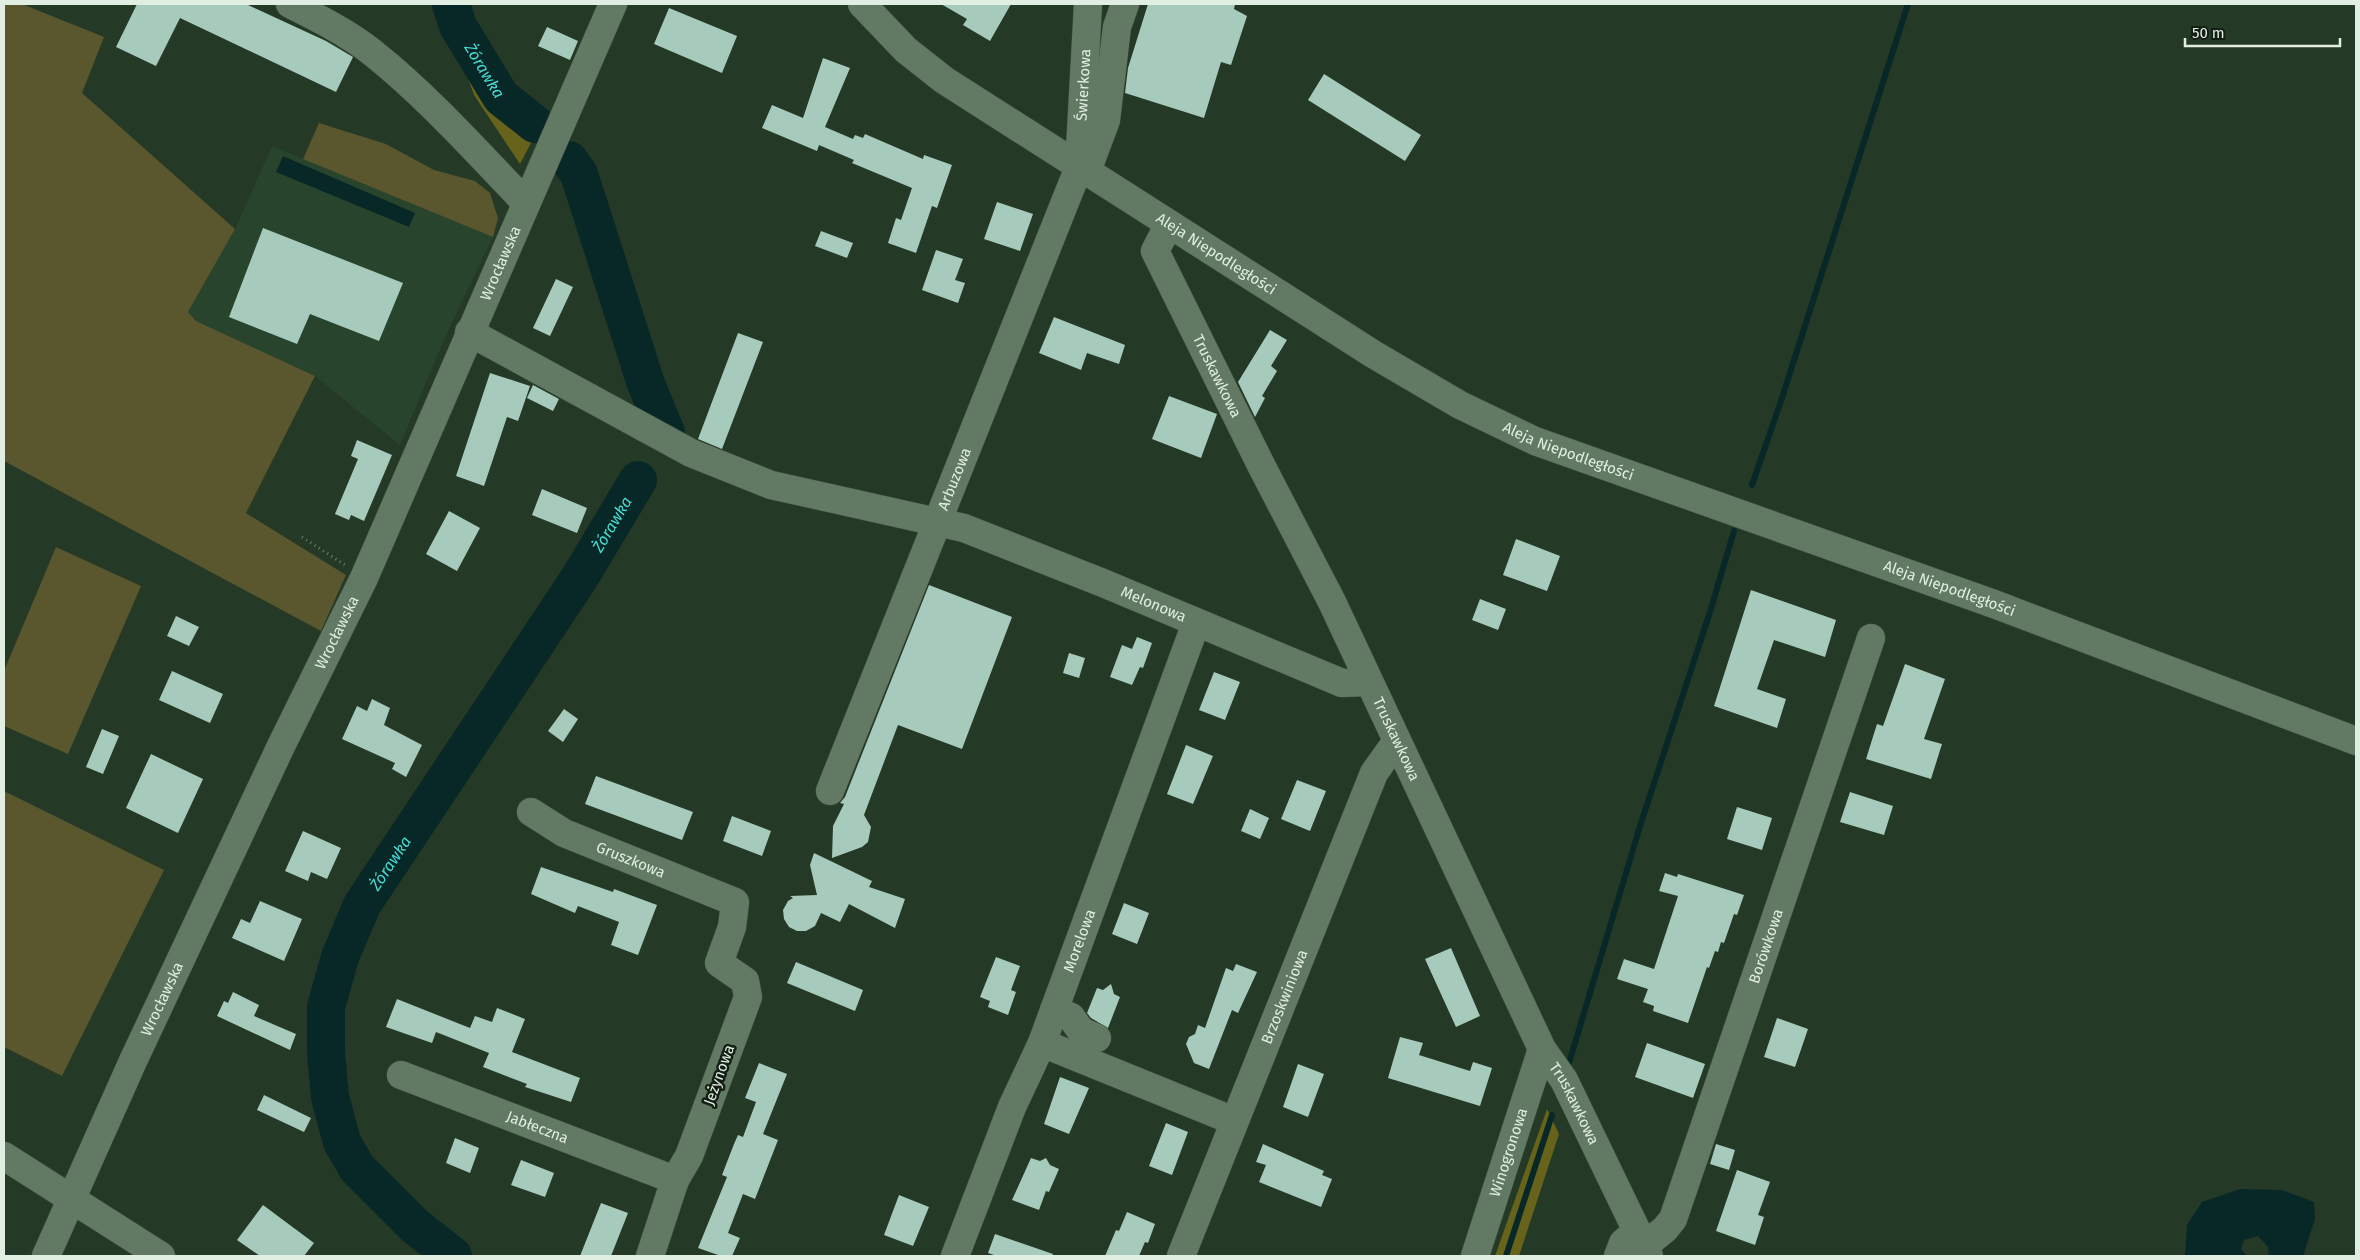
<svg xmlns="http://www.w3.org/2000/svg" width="2360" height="1260" font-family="'Fira Sans',sans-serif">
<rect width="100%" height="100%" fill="#243926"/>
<path fill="#29442d" d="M272,146L493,237L445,337L400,445L315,376L196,321L188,312L235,229Z"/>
<path fill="#5a562d" d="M4,4H22L104,37L82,93L235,229L188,312L196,321L315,376L246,513L346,575L321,631L4,461Z
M319,123L386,144L434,170L475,181L490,193L498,218L493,237L303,159Z
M56,547L141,586L68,754L4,726V671Z
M4,791L164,870L62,1076L4,1047Z"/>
<path fill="#68631a" d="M441,4H448L459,36L507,109L532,141L520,164L474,95Z
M1547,1109L1559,1134L1519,1256H1495Z"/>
<path fill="#082827" d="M283,156L415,213L409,227L276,172Z
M2240,1189L2282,1190L2314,1202L2315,1219L2303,1256H2269L2268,1247L2258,1236L2244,1240L2241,1249L2247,1256H2185L2187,1225L2202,1202Z"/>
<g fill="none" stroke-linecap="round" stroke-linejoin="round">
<path stroke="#082827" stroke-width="6" d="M1752,485L1781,401L1908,4
M1569,1063L1641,823L1710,612L1734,531
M1506,1256L1552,1115"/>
<g stroke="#082827" stroke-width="38">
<path id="s1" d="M451,4L458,26L501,97L535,124"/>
<path d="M569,160L579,174L646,384L666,432"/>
<path id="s2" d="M453,1256L415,1226L357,1168L342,1142L330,1097L326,1053V1007L340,957L362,905L580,577L638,480"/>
</g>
</g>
<path fill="#a6cbbc" d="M137,4H246L326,41L353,57L336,92L180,18L156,66L116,47Z
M941,4H1011L990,41L963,25L967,19Z
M1148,4H1235L1234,9L1247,16L1231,65L1221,62L1204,118L1125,93L1128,68Z
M669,8L737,36L722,73L654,44Z
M547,27L578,41L570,60L538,46Z
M823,58L850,68L825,127L853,139L855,135L863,138L865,134L923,159L924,155L952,165L937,208L932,206L916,253L888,243L896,218L901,220L912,188L852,163L854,160L819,145L817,151L762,128L772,105L803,118Z
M1324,74L1421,135L1405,161L1308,100Z
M997,202L1033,214L1020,251L984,239Z
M263,228L403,283L379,341L310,314L297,344L229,317Z
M821,231L853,243L847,258L815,246Z
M936,250L963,259L955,280L965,283L958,303L922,290Z
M556,279L573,287L550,336L533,328Z
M1054,317L1125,345L1119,364L1087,353L1081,370L1039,353Z
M1270,330L1287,340L1271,366L1277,371L1262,396L1265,398L1255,417L1238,382Z
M738,333L763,342L722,449L698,439Z
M490,373L530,386L518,421L507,417L484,486L456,476Z
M533,385L559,399L553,411L527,398Z
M1169,396L1217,414L1201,458L1152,439Z
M357,440L392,455L364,521L351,515L349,520L335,514L358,459L351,456Z
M542,489L587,508L577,533L532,515Z
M449,511L480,528L457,571L426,554Z
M1516,539L1560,556L1547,591L1503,575Z
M929,585L1012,617L962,749L898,725L864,815L871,827L868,842L862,847L832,858L833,826L844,804L840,803L845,797Z
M1751,590L1836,620L1825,657L1774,640L1757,689L1786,699L1777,728L1714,706Z
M1480,599L1506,609L1498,630L1472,620Z
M176,616L199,627L189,646L167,636Z
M1137,637L1152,643L1143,668L1140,667L1132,685L1110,677L1122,645L1132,649Z
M1069,653L1085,658L1079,678L1063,673Z
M1905,664L1945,679L1924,739L1942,744L1931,779L1866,759L1877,724L1883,726Z
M172,671L223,694L210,723L159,700Z
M1214,672L1240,682L1225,720L1199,710Z
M372,699L390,708L384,725L422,745L406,777L392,769L395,763L342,739L357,706L367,711Z
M564,709L578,719L563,742L548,731Z
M102,729L119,736L103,774L86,767Z
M1186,745L1213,756L1193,804L1167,794Z
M151,754L203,779L178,833L126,808Z
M596,776L693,812L682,840L585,804Z
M1297,780L1326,791L1310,831L1281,819Z
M1850,792L1893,806L1884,835L1840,822Z
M1737,807L1772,818L1762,850L1727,839Z
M1250,809L1269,818L1260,839L1241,831Z
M732,816L771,831L762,856L723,841Z
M303,831L341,848L327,879L311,872L308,881L285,871Z
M814,853L872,881L869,887L905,899L895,928L849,904L840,922L821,913L815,926L806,931H797L789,927L784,919L783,910L788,901L793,898L790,896L817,895L810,865Z
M541,867L613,892L614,889L657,905L638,955L611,945L619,922L578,906L575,913L531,894Z
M1665,873L1677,877L1678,874L1744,895L1737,915L1734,914L1724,943L1721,942L1718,952L1715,951L1709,968L1707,967L1688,1023L1653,1011L1654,1006L1643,1002L1648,989L1617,979L1624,959L1654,969L1678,896L1659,891Z
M260,901L302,919L284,961L232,938L241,919L250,923Z
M1124,903L1149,913L1137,944L1112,934Z
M1451,948L1480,1016L1456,1027L1425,959Z
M996,957L1020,966L1011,990L1016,992L1008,1015L988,1007L990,1001L980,997Z
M796,962L863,990L855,1011L787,983Z
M1236,964L1257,972L1238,1013L1232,1010L1209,1069L1194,1063L1186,1044L1189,1037L1195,1034L1198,1025L1205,1028L1226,968L1233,971Z
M1111,984L1114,994L1120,997L1108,1028L1091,1018L1087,1013L1097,988L1103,990Z
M233,992L259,1005L254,1016L296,1034L290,1050L217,1016L224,1001L228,1003Z
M397,999L470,1028L475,1016L492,1022L497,1008L525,1019L512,1052L580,1078L571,1102L525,1087L527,1084L483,1067L489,1053L436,1032L432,1043L386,1027Z
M1777,1018L1808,1029L1795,1067L1764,1057Z
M1400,1037L1423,1043L1419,1055L1470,1071L1473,1062L1492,1068L1480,1106L1388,1078Z
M1647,1043L1705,1064L1693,1098L1635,1077Z
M759,1063L787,1074L763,1134L778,1140L755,1199L743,1194L728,1233L740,1238L732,1256H721L698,1248L727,1177L722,1175L734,1144L738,1135L743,1137L756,1102L745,1098Z
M1298,1064L1324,1074L1308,1117L1283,1107Z
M1060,1077L1089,1088L1069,1134L1044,1124Z
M264,1095L311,1118L304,1132L257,1110Z
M1166,1123L1188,1132L1172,1175L1149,1166Z
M455,1138L479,1148L470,1173L446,1163Z
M1263,1144L1324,1171L1322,1175L1332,1179L1321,1207L1259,1182L1266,1165L1256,1162Z
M1716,1144L1735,1150L1729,1170L1710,1164Z
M1031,1158L1040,1161L1046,1158L1050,1165L1059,1169L1049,1192L1046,1191L1039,1210L1012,1200Z
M521,1160L554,1173L545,1197L511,1185Z
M1737,1170L1770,1182L1758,1215L1764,1217L1755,1245L1716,1231Z
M899,1195L929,1207L913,1246L884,1235Z
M601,1203L628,1213L611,1256H580Z
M263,1205L314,1243L304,1256H260L237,1240Z
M1127,1212L1155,1224L1148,1243L1145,1242L1139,1256H1105L1116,1230L1119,1231Z
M995,1234L1053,1254L1052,1256H997L988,1253Z"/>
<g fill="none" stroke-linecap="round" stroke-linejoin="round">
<g stroke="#435646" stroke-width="29">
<g id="minor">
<path d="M290,4C318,18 348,33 373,53C428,97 477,152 526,203"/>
<path id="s3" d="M862,4L906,50L944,80L1373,354L1460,405L1535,441L1994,604L2356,741"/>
<path d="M1087,171L1106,120L1117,27L1125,4"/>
<path id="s4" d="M1169,224L1155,251L1262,467L1332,602L1542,1049L1564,1080L1649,1256"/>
<path id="s5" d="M469,332L691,453L771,485L964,528L1103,583L1342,683L1368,682"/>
<path id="s6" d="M830,791L1079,167L1088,4"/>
<path id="s7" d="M531,812L564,833L735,902L732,927L719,963L745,981L748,997L689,1156L675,1180L650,1256"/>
<path d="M1054,1010L1071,1017L1081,1031L1097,1038"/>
<path d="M1042,1043L1234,1121"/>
<path id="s8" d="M401,1075L675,1180"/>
<path d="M4,1156L161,1256"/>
<path id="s9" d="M1644,1246L1665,1229L1673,1219L1871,638"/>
<path id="s10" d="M46,1256L133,1061L281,746L364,578L613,4"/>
<path id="s11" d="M955,1256L1012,1107L1042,1043L1196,623"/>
<path id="s12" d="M1181,1256L1374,773L1396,742"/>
<path id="s13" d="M1475,1256L1542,1049"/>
<path d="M1618,1256L1623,1243L1637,1231"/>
</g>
</g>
<path stroke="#6e8170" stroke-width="3" stroke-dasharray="1 4" stroke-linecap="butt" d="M302,537L345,565"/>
<use href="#minor" stroke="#627a64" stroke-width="28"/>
</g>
<g text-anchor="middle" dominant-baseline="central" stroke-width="5" stroke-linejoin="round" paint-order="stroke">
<g font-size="15" fill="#e1efe2" stroke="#141e15">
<text stroke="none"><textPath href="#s6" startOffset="754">Świerkowa</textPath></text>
<text stroke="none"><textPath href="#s3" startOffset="435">Aleja Niepodległości</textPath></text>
<text stroke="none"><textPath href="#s10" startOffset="1092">Wrocławska</textPath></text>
<text stroke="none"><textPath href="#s4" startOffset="170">Truskawkowa</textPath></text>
<text stroke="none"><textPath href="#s3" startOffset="840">Aleja Niepodległości</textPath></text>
<text stroke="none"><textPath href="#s6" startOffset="336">Arbuzowa</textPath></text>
<text stroke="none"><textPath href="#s3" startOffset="1245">Aleja Niepodległości</textPath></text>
<text stroke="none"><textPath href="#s5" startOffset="741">Melonowa</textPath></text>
<text stroke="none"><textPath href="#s10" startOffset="688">Wrocławska</textPath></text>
<text stroke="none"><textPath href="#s4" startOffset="575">Truskawkowa</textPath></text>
<text stroke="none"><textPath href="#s7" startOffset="111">Gruszkowa</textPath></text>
<text stroke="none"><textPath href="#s11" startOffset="339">Morelowa</textPath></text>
<text stroke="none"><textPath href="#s9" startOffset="328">Borówkowa</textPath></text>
<text stroke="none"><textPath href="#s12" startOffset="279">Brzoskwiniowa</textPath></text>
<text stroke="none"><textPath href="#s10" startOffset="282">Wrocławska</textPath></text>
<text transform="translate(719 1075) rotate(-70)">Jeżynowa</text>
<text stroke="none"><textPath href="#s4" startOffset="981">Truskawkowa</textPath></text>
<text stroke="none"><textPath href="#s8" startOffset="146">Jabłeczna</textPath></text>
<text stroke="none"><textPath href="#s13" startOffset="109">Winogronowa</textPath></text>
</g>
<g font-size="16" font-style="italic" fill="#4adcd5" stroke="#141e15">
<text stroke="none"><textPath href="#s1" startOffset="75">Żórawka</textPath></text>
<text stroke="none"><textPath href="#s2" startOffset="861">Żórawka</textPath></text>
<text stroke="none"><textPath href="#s2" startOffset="456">Żórawka</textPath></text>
</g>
</g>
<rect width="2360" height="1260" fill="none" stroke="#e1efe2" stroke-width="10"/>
<path d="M2185 38v8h155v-8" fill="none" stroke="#e1efe2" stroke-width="2.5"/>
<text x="2192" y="38" font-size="15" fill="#e1efe2" stroke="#141e15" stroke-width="4" paint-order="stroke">50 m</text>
</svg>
